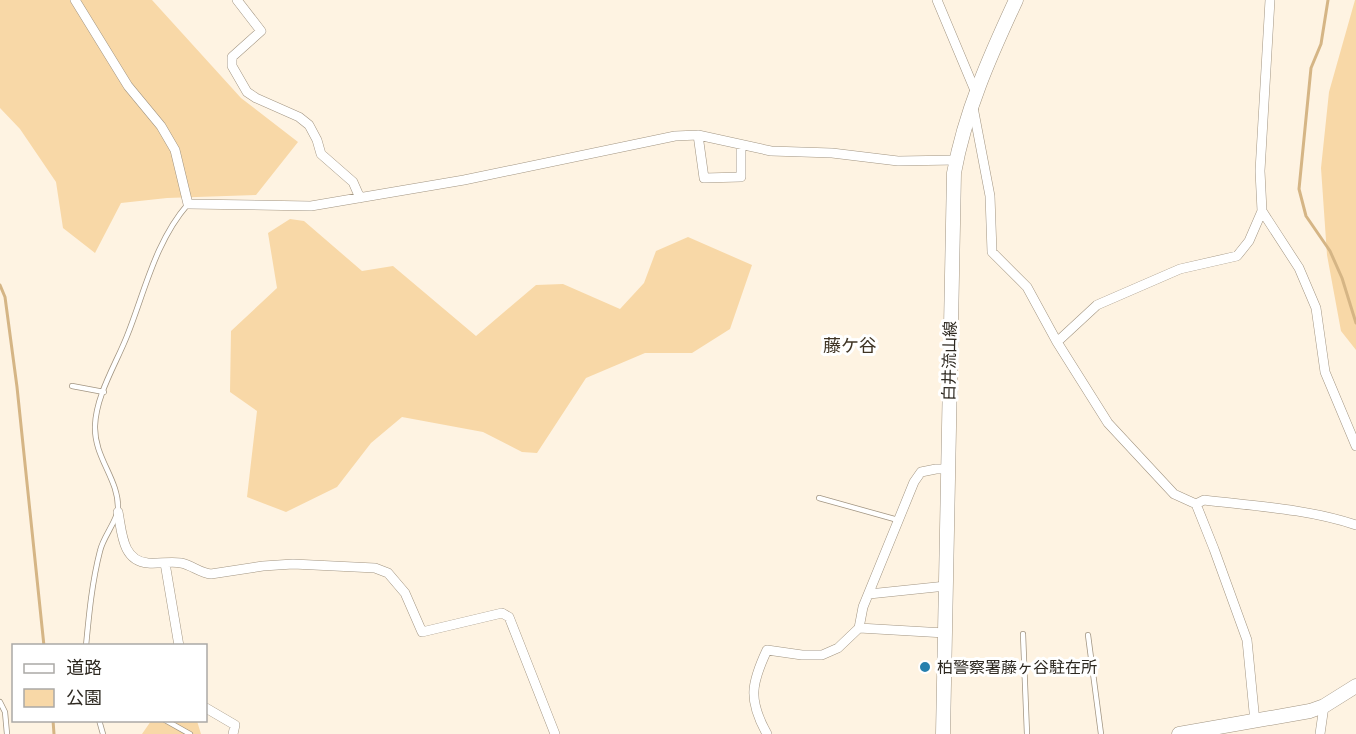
<svg xmlns="http://www.w3.org/2000/svg" width="1356" height="734" font-family="'Noto Serif','Noto Sans JP',serif">
<rect width="100%" height="100%" fill="#fef3e2"/>
<path fill="#f8d8a7" d="M0,0H152L241,98L298,142L256,195L167,198L121,203L95,253L63,228L56,182L20,129L0,108Z
M1355,0H1356V350L1341,331L1327,255L1321,168L1329,92Z
M290,219L304,221L362,271L393,266L476,336L536,285L563,284L620,309L644,283L656,251L688,237L752,265L730,329L692,353H645L586,378L537,453L522,452L483,432L402,417L371,443L337,487L286,512L247,497L257,411L230,392L231,331L277,288L268,233Z
M153,720L197,721L201,734H142L151,721Z"/>
<g fill="none" stroke-linecap="round" stroke-linejoin="round">
<path stroke="#d5b585" stroke-width="3" d="M1328,0L1321,44L1311,68L1299,189L1306,216L1330,251L1342,278L1356,323
M0,285L5,297L17,387L44,646
M53,720L54,734"/>
<g stroke="#a29582" stroke-width="6">
<path id="lane" d="M72,386L104,392
M819,498L898,520
M1023,634L1027,734
M1088,635L1101,734
M86,646C89,614 92,582 100,551C103,537 117,521 118,509C119,479 94,458 95,426C96,395 116,364 127,336C145,291 155,242 188,204
M0,702L5,712L7,734
M99,720L103,734
M165,720L190,734"/>
</g>
<g stroke="#a29582" stroke-width="10">
<path id="street" d="M75,0L128,86L161,126L175,150L188,204L311,206L464,180L675,136L698,135L771,151L832,153L898,161L956,160
M237,0L261,31L232,57V66L247,92L256,98L299,117L309,125L317,140L321,154L353,182L360,198
M937,0L976,93
M1270,0L1260,171L1262,211L1299,268L1316,308L1325,372L1356,446
M973,107L990,196L992,252L1027,287L1057,342L1108,423L1174,494L1196,504L1214,549L1247,640L1255,722
M698,135L704,178L741,177V146
M1057,342L1097,305L1180,269L1237,256L1249,241L1262,211
M1196,504L1204,500C1255,506 1308,509 1356,525
M118,512C122,532 122,561 148,563C159,564 170,561 181,563C192,565 200,573 211,574L263,566L293,564L375,568L388,573L405,593L422,632L502,613L509,617L555,734
M165,563L179,646
M869,594L946,586
M859,628L945,633
M206,708L235,725L233,734
M767,734C748,700 751,684 767,650L802,655H822L838,648L859,628L863,607L914,482L921,472L936,469H947
M1320,734L1324,706"/>
</g>
<g stroke="#a29582" stroke-width="15">
<path id="secondary" d="M943,734L954,173C965,112 990,56 1016,0
M1179,734L1310,711L1324,706L1356,686"/>
</g>
<use href="#lane" stroke="#fff" stroke-width="4.5"/>
<use href="#street" stroke="#fff" stroke-width="9"/>
<use href="#secondary" stroke="#fff" stroke-width="14"/>
</g>
<circle fill="#267fad" stroke="#fff" stroke-width="2" cx="925" cy="667" r="6"/>
<g text-anchor="middle" dominant-baseline="central" stroke-width="6" stroke-linejoin="round" paint-order="stroke">
<g font-size="16" fill="#2e2921" stroke="#fff">
<text transform="translate(949 361) rotate(-89)">白井流山線</text>
</g>
<g font-size="16" fill="#2e2921" stroke="#fff" text-anchor="start">
<text x="937" y="667">柏警察署藤ヶ谷駐在所</text>
</g>
<g font-size="18" fill="#3f3424" stroke="#fff">
<text x="850" y="345">藤ケ谷</text>
</g>
</g>
<rect x="12" y="644" width="195" height="78" fill="#ffffff" stroke="#aba9a6" stroke-width="1.5"/>
<rect x="24" y="664" width="30" height="9" fill="#ffffff" stroke="#aba9a6" stroke-width="1.5"/>
<text x="66" y="674" font-size="18" fill="#2e2921">道路</text>
<rect x="24" y="689" width="30" height="18" fill="#f8d8a7" stroke="#aba9a6" stroke-width="1.5"/>
<text x="66" y="704" font-size="18" fill="#2e2921">公園</text>
</svg>
